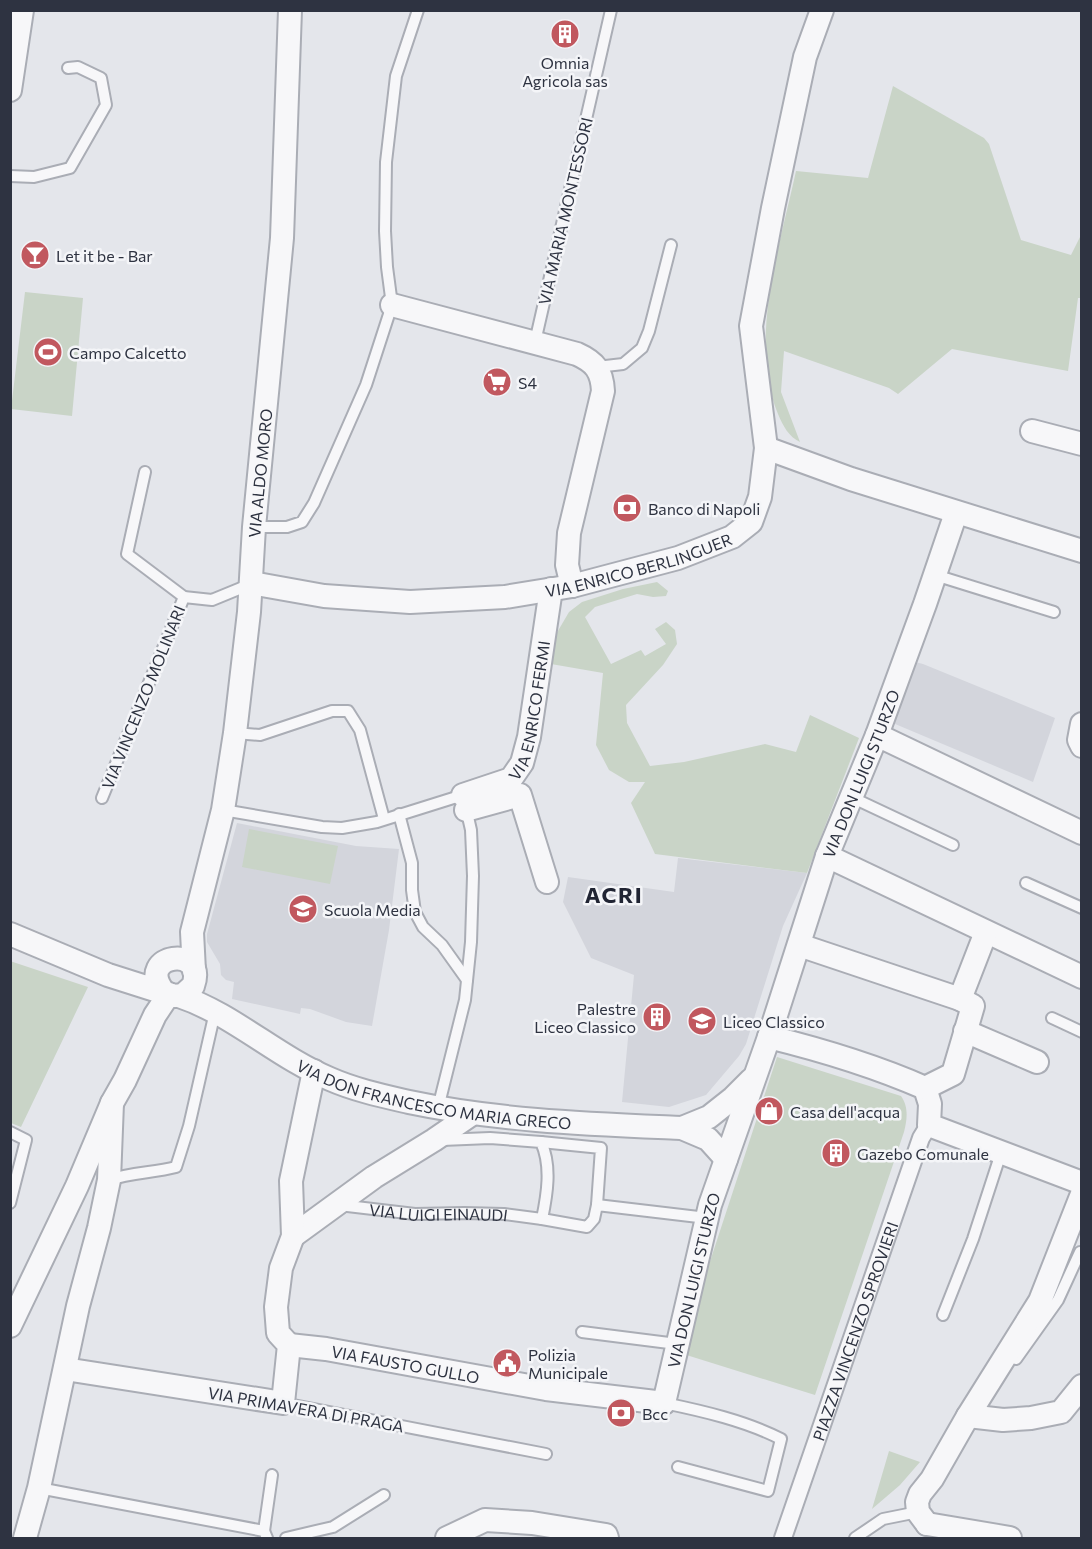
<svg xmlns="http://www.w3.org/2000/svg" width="1092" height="1549" font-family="Commissioner,sans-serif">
<rect width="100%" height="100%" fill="#e4e6eb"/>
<path fill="#d3d5dc" d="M911,661L923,664L1055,718L1033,782L888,721Z
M237,823L356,846L399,849L389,930L372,1026L346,1022L310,1009L301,1008L300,1014L232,999L234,982L226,980L221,975L220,964L207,942V934Z
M678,858L807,873L783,926L746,1044L739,1056L706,1095L669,1107L622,1102L634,975L591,958L563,902L568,877L674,892Z"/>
<path fill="#c9d4c7" d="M893,86L984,138L989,144L1021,240L1071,255L1081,235V298H1078L1068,371L952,349L898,394L889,388L784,351L781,392L800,442C789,437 783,426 778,414C748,340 780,246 796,171L868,178Z
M25,292L83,298L72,416L11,409Z
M657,582L668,591L666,596L653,597L637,594L595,607L585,617L611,664L641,650L645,656L666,644L655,629L666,622L675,630L677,644L663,665L626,705L627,723L650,766L684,762L765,744L796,752L810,715L859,738L807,873L655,854L631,803L645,782H629L609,770L596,745L603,673L551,664L555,636L569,612L582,602L623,589Z
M249,829L338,846L330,884L242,867Z
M10,961L88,987L21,1127L11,1123Z
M777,1057L901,1096C909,1107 907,1120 904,1132L815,1395L680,1353Z
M889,1451L920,1462L900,1485L872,1509Z"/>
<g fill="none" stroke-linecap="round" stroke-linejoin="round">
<g stroke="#aaadb5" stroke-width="14">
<g id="service">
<path d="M10,176L34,177L70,168L106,105L101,78L78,67L68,68"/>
<path d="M535,342L611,10"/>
<path d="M597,367L623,364L642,348L649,331L671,245"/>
<path d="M145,472L127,554L184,597L212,600L251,584"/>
<path d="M254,527H287L302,522L314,503L366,385L392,305L387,267L385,231L386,162L396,76L418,10"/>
<path d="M935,575L1054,612"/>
<path d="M235,733L260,735L332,711H348L360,730L384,819"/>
<path d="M851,797L953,845"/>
<path d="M102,798L184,597"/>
<path d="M223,810L322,827L342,828L377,822L463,795L471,830L473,876L471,942L465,1000L438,1108"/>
<path d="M399,814L412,863V890L415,912L423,927L442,945L467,980"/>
<path d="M1026,883L1082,908"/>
<path d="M1052,1018L1082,1032"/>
<path d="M10,1132L26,1140L10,1203"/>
<path d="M442,1140L490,1138L541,1142C552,1166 547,1195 542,1219L587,1227L594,1219L597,1205L707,1218"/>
<path d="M541,1142L601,1148L597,1205"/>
<path d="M109,1180C131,1172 154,1173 176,1167L189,1126L215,1012"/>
<path id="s1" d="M339,1205L415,1214L464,1213L504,1214L542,1219"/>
<path d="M943,1315L973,1239L1001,1153"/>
<path d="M582,1332L677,1344"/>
<path d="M1016,1359L1058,1300L1080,1252"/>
<path d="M283,1403L546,1454"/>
<path d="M664,1403C703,1411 746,1421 781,1439L768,1491L678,1467"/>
<path d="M39,1488L264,1531L267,1538"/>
<path d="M264,1531L272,1475"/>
<path d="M286,1538L333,1527L384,1495"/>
<path d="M855,1538L883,1519L918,1512"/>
</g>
</g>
<g stroke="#aaadb5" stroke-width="20">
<g id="pedestrian">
<path id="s2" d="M783,1538L921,1138L929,1125"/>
</g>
</g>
<g stroke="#aaadb5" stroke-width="26">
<g id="minor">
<path d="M10,90L22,10"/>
<path d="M392,305L577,354C595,362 602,371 603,391L569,533L567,565L572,586"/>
<path d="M1032,431L1082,444"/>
<path d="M766,448L851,479L1082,551"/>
<path id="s3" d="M251,583L324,596L410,602L505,597L572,586L678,558L732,537L751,522L760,497L766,448L751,326L773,208L805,57L822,10"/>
<path d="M1082,724L1079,740L1082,746"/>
<path d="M877,735L1082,833"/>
<path id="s4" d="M463,795L511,779L522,763L529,737L551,589"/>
<path d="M466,810L520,795L547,882"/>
<path d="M827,856L1082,977"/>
<path d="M10,934L108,975L174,996L183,995L193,986C208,944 135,954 163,991"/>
<path d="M799,945L960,999L986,932"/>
<path id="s5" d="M194,971L192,932L223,810L235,733L249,612L254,527L282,238L290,10"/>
<path id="s6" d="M179,996C233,1014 277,1057 330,1079C355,1090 383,1096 409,1102C499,1121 591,1124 682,1128L708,1139L726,1159"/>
<path d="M965,1031L1037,1062"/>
<path d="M769,1037C822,1050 875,1066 925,1088L930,1104L929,1125L1082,1183"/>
<path d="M925,1088L953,1074L973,1006L960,999"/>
<path d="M682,1128L709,1117L733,1098L751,1080"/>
<path d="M293,1236L374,1177L434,1140L472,1114"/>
<path d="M10,1326L77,1186L112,1103L125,1080L155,1015L169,994"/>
<path id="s7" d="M289,1345L326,1349L546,1389L664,1403L710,1205L769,1037L827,856L877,735L925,604L956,513"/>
<path d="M65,1369L283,1403L289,1345L278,1333L276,1307L281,1268L293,1236L291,1181L314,1071"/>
<path d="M968,1416L1003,1420L1031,1418L1061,1412L1082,1386"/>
<path d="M927,1524L918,1512L917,1502L920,1494L932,1479L968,1416L1040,1301L1082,1194"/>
<path d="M927,1524L1010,1538"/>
<path d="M25,1538L39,1488L78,1306L99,1228L109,1180L112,1103"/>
<path d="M447,1538L485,1520L532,1523L606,1535L607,1538"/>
</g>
</g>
<use href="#service" stroke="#f7f7f9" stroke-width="10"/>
<use href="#pedestrian" stroke="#f7f7f9" stroke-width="16"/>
<use href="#minor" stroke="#f7f7f9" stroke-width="22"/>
</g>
<defs>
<g id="building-disc" transform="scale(1.5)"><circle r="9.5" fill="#c1585f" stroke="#f4f5f8"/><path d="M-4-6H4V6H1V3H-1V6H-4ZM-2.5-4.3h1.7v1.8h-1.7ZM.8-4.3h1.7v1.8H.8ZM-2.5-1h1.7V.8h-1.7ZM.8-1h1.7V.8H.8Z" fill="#fff"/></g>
<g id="bar-disc" transform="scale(1.5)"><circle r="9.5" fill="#c1585f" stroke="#f4f5f8"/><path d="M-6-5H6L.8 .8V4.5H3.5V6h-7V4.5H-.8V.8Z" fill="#fff"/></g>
<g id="stadium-disc" transform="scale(1.5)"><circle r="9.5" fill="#c1585f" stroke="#f4f5f8"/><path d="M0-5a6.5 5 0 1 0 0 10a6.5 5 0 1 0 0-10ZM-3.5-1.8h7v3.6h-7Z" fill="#fff"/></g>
<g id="supermarket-disc" transform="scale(1.5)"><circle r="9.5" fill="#c1585f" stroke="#f4f5f8"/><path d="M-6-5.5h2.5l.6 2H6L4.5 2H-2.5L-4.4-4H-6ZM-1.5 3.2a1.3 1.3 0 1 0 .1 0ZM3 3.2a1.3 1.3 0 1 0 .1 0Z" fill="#fff"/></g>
<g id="bank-disc" transform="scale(1.5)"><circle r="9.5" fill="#c1585f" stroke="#f4f5f8"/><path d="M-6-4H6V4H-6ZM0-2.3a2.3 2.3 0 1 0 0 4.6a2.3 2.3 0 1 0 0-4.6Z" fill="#fff"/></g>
<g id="school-disc" transform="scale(1.5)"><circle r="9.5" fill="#c1585f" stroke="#f4f5f8"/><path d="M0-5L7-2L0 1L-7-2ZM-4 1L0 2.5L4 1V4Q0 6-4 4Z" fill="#fff"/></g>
<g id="shop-disc" transform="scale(1.5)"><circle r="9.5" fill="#c1585f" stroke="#f4f5f8"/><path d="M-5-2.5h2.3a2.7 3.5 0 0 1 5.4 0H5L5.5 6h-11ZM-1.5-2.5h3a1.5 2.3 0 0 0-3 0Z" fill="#fff"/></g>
<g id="civic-disc" transform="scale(1.5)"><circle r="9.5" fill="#c1585f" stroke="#f4f5f8"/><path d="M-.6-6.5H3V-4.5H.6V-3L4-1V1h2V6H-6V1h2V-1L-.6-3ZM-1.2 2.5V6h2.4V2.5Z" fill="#fff"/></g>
</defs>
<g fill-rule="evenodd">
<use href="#building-disc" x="565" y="34"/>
<use href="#bar-disc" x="35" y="255"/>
<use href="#stadium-disc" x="48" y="352"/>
<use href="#supermarket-disc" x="497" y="382"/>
<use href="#bank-disc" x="627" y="508"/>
<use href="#school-disc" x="303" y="909"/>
<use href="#building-disc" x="657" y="1017"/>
<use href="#school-disc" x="702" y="1021"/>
<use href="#shop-disc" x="769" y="1111"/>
<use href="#building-disc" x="836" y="1153"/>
<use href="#civic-disc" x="507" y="1363"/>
<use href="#bank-disc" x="621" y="1413"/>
</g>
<g text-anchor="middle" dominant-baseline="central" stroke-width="5" stroke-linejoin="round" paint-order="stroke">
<g font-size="16" fill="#2e3341" stroke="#f4f5f8" text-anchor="start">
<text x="565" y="62" text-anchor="middle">Omnia<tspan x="565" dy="18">Agricola sas</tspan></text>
<text x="56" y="255">Let it be - Bar</text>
<text x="69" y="352">Campo Calcetto</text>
<text x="518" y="382">S4</text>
<text x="648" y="508">Banco di Napoli</text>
<text x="324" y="909">Scuola Media</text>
<text x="636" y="1008" text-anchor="end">Palestre<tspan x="636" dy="18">Liceo Classico</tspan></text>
<text x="723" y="1021">Liceo Classico</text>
<text x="790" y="1111">Casa dell'acqua</text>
<text x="857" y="1153">Gazebo Comunale</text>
<text x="528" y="1354">Polizia<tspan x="528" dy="18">Municipale</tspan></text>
<text x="642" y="1413">Bcc</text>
</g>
<g font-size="16" fill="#2e3341" stroke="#f4f5f8">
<text transform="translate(565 211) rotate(-77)">VIA MARIA MONTESSORI</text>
<text stroke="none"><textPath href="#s5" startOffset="504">VIA ALDO MORO</textPath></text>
<text stroke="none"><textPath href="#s3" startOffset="393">VIA ENRICO BERLINGUER</textPath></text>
<text transform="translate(143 697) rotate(-68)">VIA VINCENZO MOLINARI</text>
<text stroke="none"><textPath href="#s4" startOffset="123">VIA ENRICO FERMI</textPath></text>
<text stroke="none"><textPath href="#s7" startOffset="1040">VIA DON LUIGI STURZO</textPath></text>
<text stroke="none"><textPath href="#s6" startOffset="278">VIA DON FRANCESCO MARIA GRECO</textPath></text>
<text stroke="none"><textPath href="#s1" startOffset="100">VIA LUIGI EINAUDI</textPath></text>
<text stroke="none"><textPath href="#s7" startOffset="506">VIA DON LUIGI STURZO</textPath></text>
<text stroke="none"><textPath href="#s2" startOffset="219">PIAZZA VINCENZO SPROVIERI</textPath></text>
<text stroke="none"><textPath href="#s7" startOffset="118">VIA FAUSTO GULLO</textPath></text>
<text transform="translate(306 1409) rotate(10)">VIA PRIMAVERA DI PRAGA</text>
</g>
<g font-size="22" font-weight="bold" letter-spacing="1.5" fill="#202433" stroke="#f4f5f8">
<text x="614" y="894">ACRI</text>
</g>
</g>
<rect width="1092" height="1549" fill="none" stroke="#2e3341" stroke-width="24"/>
</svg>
